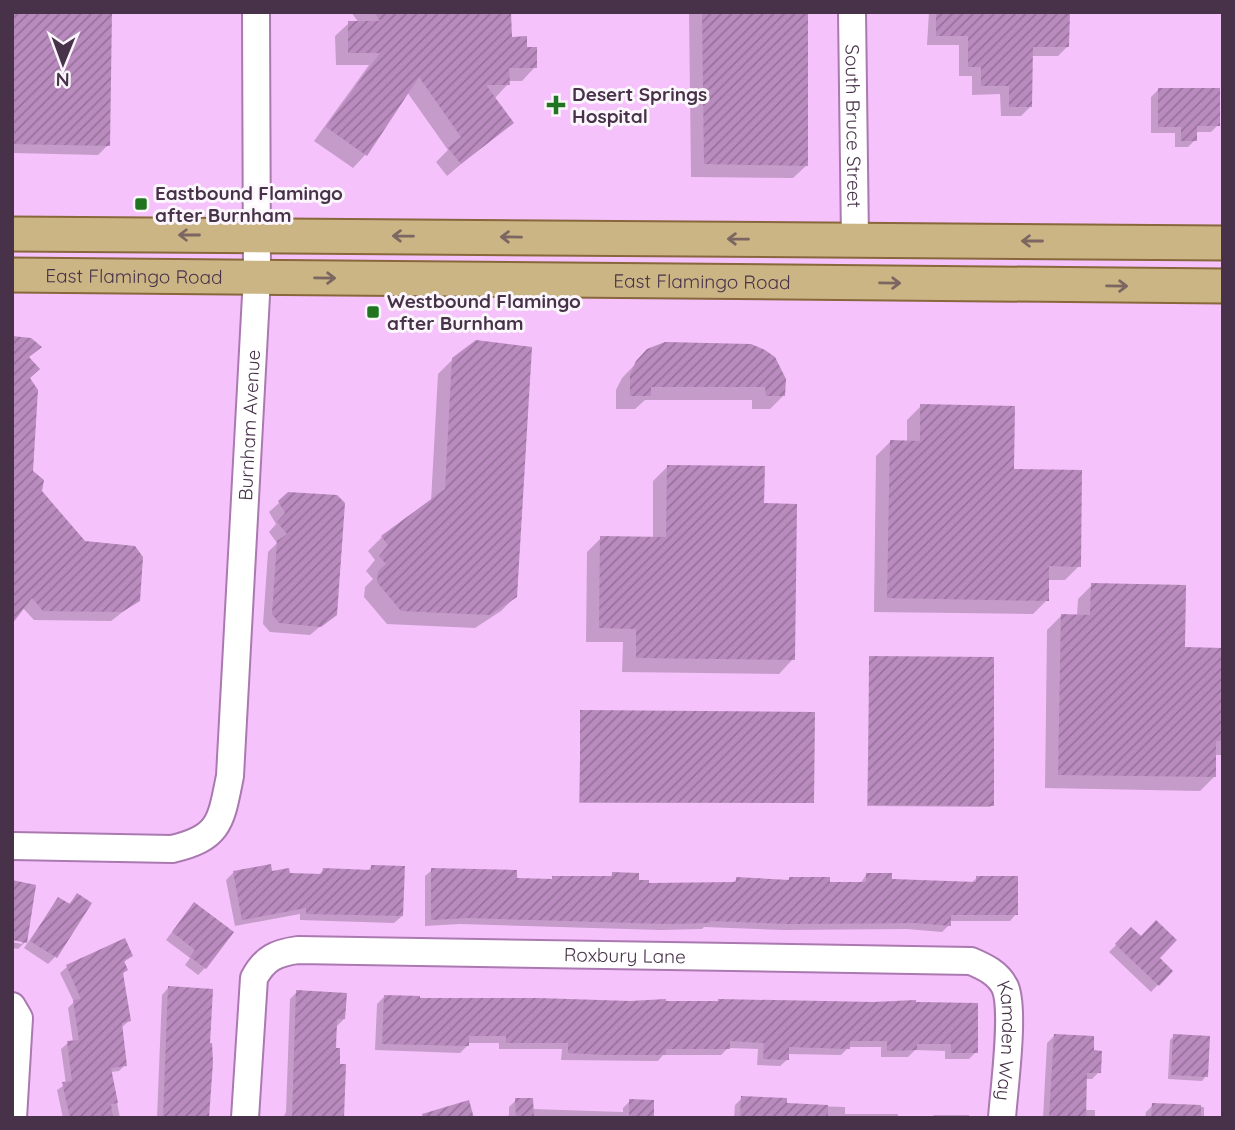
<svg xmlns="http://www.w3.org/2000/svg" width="1235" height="1130" font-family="Quicksand,sans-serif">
<defs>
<pattern id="building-hatch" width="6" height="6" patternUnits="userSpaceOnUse" patternTransform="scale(1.75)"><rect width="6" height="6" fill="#b98bbe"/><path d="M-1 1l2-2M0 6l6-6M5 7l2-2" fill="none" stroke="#98729c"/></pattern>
</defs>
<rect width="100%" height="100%" fill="#f6c2fc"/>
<path fill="#0003" d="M12,12L108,145L98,155L12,153Z
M351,12H510V38L525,49L535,67L522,81H508V84L494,99L511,122L447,176L436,162L448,150L407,92L366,154L353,168L314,141L369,65H336L335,36L349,23H359Z
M689,12H806L807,165L793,178L691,177Z
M929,12H1068V46L1058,56H1031V106L1021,116H1001L1000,94L972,95V76H959V45H927Z
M1158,90L1218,125L1211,132H1195V140L1188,147H1175V133H1151V97Z
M12,338L39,347L28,358V378L31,472L40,491L138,600L111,621L34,620L22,607Z
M648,351H764L784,395L770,409H752V400H645L635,409H616V390L622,378Z
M453,359L515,597L501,611L475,628L387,624L364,597L365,587L373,579L366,571L375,560L368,551L382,537L431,501L438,374Z
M921,406L1012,471L1079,566L1065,580H1048L1047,600L1033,614L874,612L876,456L890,442H907V420Z
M668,466L762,505L793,659L779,674L622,672L623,642H586L587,552L601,538H653V481Z
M289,494L335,614L310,635L270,632L263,624L268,552L277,543L269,532L276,524L269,512Z
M1092,585L1184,649L1223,650V755H1214V777L1200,791L1045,788L1047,630L1061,616H1077L1078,599Z
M870,658L992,805L990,807L867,806Z
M581,712L812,803H579Z
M372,866L402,916L394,923L300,920V914L235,926L226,880L233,873L318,876L323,870L367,872Z
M432,870L515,880L550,881L553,878H609L613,874L647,885L731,884L737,879L787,881L789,879L829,884H860L866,875L890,880L971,883L977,878L1016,914L1010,921H949V925L942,932L907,929L783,930L704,927L702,929L661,930L460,924L425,926V876Z
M77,895L90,904L55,957L48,964L24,948L58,899L68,905Z
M187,912L205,968L198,975L185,965L190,958L166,940Z
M1131,930L1171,971L1151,992L1109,952Z
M22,940L25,942L18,949L12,948V942L22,944Z
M124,940L131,956L123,963L126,970L122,975L129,1021L122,1027L125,1065L119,1071L111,1072L120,1118H63L57,1090L66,1084L61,1049L68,1043L73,1042L68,1008L74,1002L60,973L67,967Z
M168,988L208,1118H157L162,995Z
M297,992L344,1019L337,1026L334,1050L342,1118H283L286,1112L290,999Z
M384,997L630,1003L874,1004L976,1052L969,1059H945V1051L915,1050L908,1057H881V1047H849L841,1055L788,1054V1059L780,1066L757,1065L758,1049L728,1048L721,1055H663L658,1061L561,1060L562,1049H499V1043H467V1046L460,1053L375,1050L377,1004Z
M1054,1036L1092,1052L1099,1072L1092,1079H1085L1084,1110H1095V1118H1043L1047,1043Z
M1174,1036L1206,1076L1202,1081L1168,1079L1170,1040Z
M742,1098L785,1105L845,1107V1114H898V1118H734L735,1105Z
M516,1100L532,1109L623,1112V1108L630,1101L652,1116H664V1118H505L509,1115V1107Z
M1153,1105L1204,1107V1118H1145L1146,1112Z
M934,1115H969V1118H931Z"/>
<path fill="url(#building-hatch)" d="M12,12H112L110,146L12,144Z
M374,12H511L512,37L527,36V47H537V68H509L510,85H486L514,123L461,164L448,148L461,137L419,77L367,156L326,127L380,53H348V21H380Z
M702,12H808V166L704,164Z
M936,12H1070L1069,47H1033L1032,107H1009V86H981V67H968V36H936Z
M1158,88H1220V126H1197V141H1181V127H1158Z
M12,336L31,338L42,347L29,357L40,369L30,378L38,390L33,471L44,480L42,491L85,541L135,546L143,557L140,601L122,612L43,611L32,598L12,624Z
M476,340L532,347L517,597L490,615L401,611L377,582L378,571L386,564L379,556L388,545L381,536L445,489L452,358Z
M665,342L751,344L765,350L775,357L786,379L785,396H766L765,387H651V396H630V375L636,361L647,349Z
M920,404L1015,406L1014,469L1082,470L1081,567L1049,566V601L887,598L890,440L920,441Z
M667,465L765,466L764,503L797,504L795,660L636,658V629L599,628L600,536L666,537Z
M288,492L337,495L345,503L337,615L321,627L279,623L272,614L277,541L287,534L277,522L285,513L278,501Z
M1091,583L1186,585L1185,647L1223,648V741H1216V777L1058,775L1061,614L1090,615Z
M869,656L994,657V806L868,805Z
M580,710L815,712L814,803L580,802Z
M271,864L272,871L289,868L290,873L322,874L323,868L371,870V865L405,866L403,916L306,914V908L242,920L233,871Z
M431,868L517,870V878L552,879V876H612V872L639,873V880H649V883L736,882V877L789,880V877H830V882H866V873H892V879L976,882V876H1018V915H951V926L915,923L791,924L710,921V923L668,924L468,918L431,920Z
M12,880L36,885L27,943L12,940Z
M77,893L92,903L57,958L30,941L58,897L70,904Z
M194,902L234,932L206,969L190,957L195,950L172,932Z
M1156,920L1177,940L1160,958L1173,971L1159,986L1115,944L1131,927L1141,936Z
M125,938L133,956L124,961L128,970L123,973L131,1021L122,1023L127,1066L111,1068L118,1103L111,1104L113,1118H70L62,1082L72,1081L67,1041L79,1040L73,1000L81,999L66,965Z
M168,986L213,989L210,1043H212L213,1062L209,1118H163Z
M296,990L347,993L345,1019H337L336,1048H340V1064H346L344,1118H292Z
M384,995L420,996V998H538L630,1001L666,999V1001H718V999L874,1002L916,1000V1002L978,1003V1053H951V1044H917V1050L887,1051V1041H850V1049L789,1047V1060L763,1059L764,1043L730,1041V1049H666V1055H605L568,1053V1043H506V1036H469V1046L382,1044Z
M1054,1034L1094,1036V1050L1102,1051L1101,1073H1087L1086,1118H1049Z
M1173,1034L1210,1036L1208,1077L1171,1075Z
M741,1096L787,1098V1103L828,1105V1118L740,1116Z
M515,1098H533L534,1118H516Z
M629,1099L654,1100V1118H629Z
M469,1100L474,1118H423L422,1114Z
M1152,1103L1201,1105V1118H1151Z"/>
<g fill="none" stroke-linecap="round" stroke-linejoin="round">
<g stroke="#aa79b0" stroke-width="30">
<g id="minor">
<path id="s1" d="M852,12L855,240"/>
<path id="s2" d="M12,846L172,849C221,838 221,820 230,776L257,277L256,12"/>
<path d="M12,1006L19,1018L13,1118"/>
<path id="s3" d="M245,1118L254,978C265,958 276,953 298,950L971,961C985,967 998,973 1005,987C1015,1010 1004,1089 1002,1118"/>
</g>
</g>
<g stroke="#87673b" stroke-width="37">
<g id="major">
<path d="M12,234L1223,243"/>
<path id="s4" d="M12,275L1223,286"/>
</g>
</g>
<use href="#minor" stroke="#fff" stroke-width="26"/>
<use href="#major" stroke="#cbb585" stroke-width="33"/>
</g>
<defs><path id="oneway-shaft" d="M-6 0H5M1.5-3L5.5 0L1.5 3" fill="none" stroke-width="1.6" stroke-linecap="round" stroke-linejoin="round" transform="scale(1.75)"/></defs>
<g stroke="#7c6661">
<use href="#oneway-shaft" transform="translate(189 235) rotate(-180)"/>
<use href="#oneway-shaft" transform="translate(403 236) rotate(-179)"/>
<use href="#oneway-shaft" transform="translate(511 237) rotate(-179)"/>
<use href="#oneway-shaft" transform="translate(738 239) rotate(-179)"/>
<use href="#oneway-shaft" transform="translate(1032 241) rotate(-180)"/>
<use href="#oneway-shaft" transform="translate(325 278) rotate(1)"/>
<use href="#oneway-shaft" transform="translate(890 283) rotate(1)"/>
<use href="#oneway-shaft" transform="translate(1117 286) rotate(1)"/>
</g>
<g fill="#217521" stroke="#fbf6fb" stroke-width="2.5">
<path d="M552.5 94.5h7v7h7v7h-7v7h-7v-7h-7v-7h7z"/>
<rect x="134" y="197" width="14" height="14" rx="3.5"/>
<rect x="366" y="305" width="14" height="14" rx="3.5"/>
</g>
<g text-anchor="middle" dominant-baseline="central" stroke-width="6" stroke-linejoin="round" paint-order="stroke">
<g font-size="19" font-weight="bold" fill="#473249" stroke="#fbf6fb" text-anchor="start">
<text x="572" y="94">Desert Springs<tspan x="572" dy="22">Hospital</tspan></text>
<text x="155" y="193">Eastbound Flamingo<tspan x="155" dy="22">after Burnham</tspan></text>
<text x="387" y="301">Westbound Flamingo<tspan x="387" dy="22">after Burnham</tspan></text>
</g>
<g font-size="19" fill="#473249" stroke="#fbf6fb">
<text stroke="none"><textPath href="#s1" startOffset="114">South Bruce Street</textPath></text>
<text stroke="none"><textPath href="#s4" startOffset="122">East Flamingo Road</textPath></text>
<text stroke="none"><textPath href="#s4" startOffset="690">East Flamingo Road</textPath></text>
<text stroke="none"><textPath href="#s2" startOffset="614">Burnham Avenue</textPath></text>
<text stroke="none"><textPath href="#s3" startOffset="522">Roxbury Lane</textPath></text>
<text stroke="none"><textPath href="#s3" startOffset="966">Kamden Way</textPath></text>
</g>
</g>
<rect width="1235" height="1130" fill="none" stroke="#473249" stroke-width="28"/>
<g transform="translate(63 63) rotate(181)" stroke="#fbf6fb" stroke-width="5" paint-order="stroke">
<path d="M0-5L12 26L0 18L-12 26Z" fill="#473249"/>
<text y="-10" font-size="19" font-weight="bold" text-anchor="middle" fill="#473249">N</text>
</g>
</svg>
